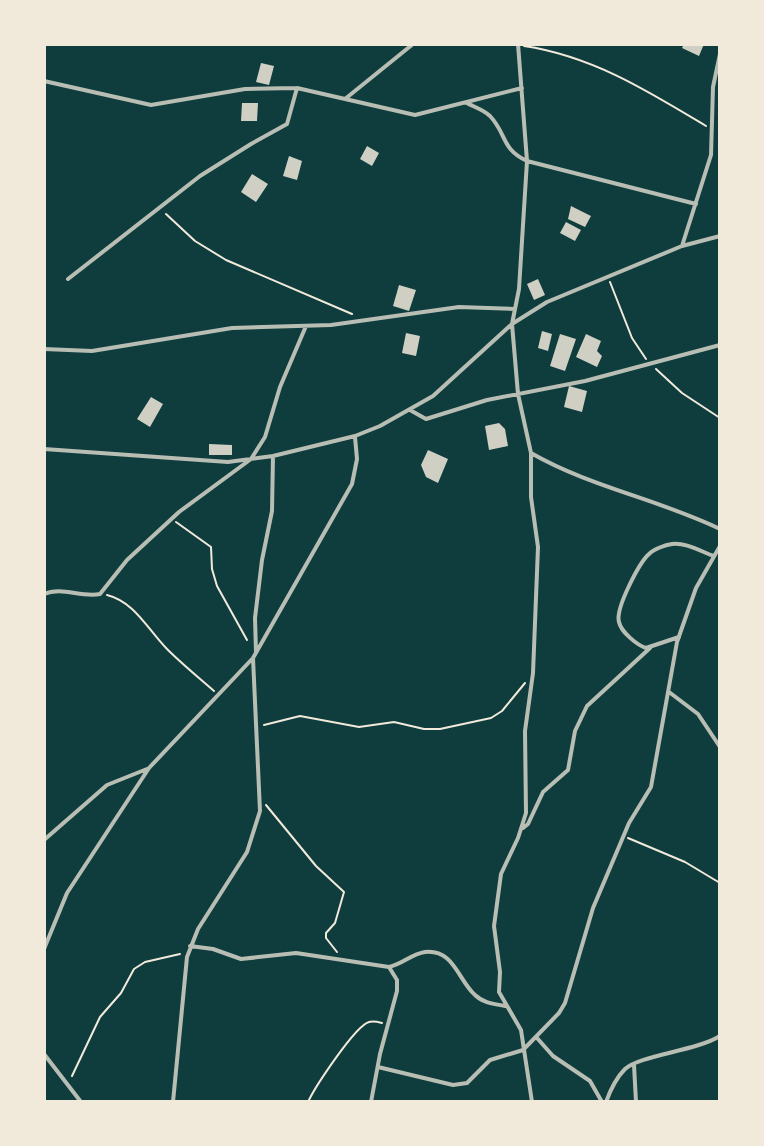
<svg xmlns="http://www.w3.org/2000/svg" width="764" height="1146" font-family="Signika,sans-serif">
<rect width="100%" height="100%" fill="#0f3d3e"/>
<path fill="#cfcfc3" d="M684,44H704L699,56L682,48Z
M261,63L274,66L269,85L256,82Z
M242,103H258L257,121H241Z
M367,146L379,153L372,166L360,159Z
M289,156L302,161L297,180L283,176Z
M252,174L268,184L256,202L241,192Z
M571,206L591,216L585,227L568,219Z
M566,222L581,230L575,241L560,233Z
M538,279L545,295L534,300L527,284Z
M399,285L416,290L409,311L393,306Z
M542,331L552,334L548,351L538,348Z
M406,333L420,336L416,356L402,353Z
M560,334L576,339L565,371L550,366Z
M586,334L601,341L597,351L602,356L597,367L576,357Z
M569,386L587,391L582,412L564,407Z
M151,397L163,404L150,427L137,419Z
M499,423L505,429L508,446L489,450L485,426Z
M209,444L232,445V455H209Z
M428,450L448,459L438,483L426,477L421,465Z"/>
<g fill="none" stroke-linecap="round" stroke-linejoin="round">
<path stroke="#f1e9da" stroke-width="2" d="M524,46C592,56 648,91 706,126
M166,214L195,241L226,260L352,314
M610,282L632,338L646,359
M656,369L682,393L720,418
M176,522L211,547L212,569L217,586L247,640
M107,595C135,602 148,630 167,649C182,664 198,677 214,691
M264,725L300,716L359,727L394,722L424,729H440L491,718L502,711L525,683
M266,805L316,866L344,892L335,923L326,933V938L337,952
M628,838L685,862L720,883
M72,1076L100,1017L121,993L134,969L145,962L180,954
M308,1102C315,1087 355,1026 369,1022C373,1021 378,1022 382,1023"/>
<path stroke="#b8beb3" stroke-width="4" d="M518,44L527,161L519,289L512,324L518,394L531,453V497L538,547L533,673L525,731L526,813L518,838L501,874L494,926L500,972L499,992L521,1030L532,1102
M44,81L151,105L245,89L297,88L415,115L522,88
M345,99L413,44
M467,103C474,107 484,110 490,116C507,134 501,149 527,161L696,204
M682,246L711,155L713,87L720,54
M68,279L200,176L251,144L287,124L297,88
M44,349L92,351L232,328L331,325L459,307L515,309
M410,410L426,419L487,400L585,381L720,345
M44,449L228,462L273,456L355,436L380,426L433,396L512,324L547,302L682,246L720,236
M531,453C590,487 658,499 720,529
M44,594C62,586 81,598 100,594L127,560L179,512L251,459L265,437L280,387L306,326
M679,637L646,648C637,645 621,632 619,622C615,609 639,563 649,554C654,549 665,545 672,544C685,542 702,552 714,556
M256,652L255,618L262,560L272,511L273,456
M669,692L698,714L720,747
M523,828L528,824L543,792L568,770L575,731L587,706L650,648
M44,840L107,785L147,769
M190,946L213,949L241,959L296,953L389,967C403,964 411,954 425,952C454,949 458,980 475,995C483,1003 495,1004 505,1006
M44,949L67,893L149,768L253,658L352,484L357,459L355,437
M537,1038L553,1056L590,1081L602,1102
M44,1054L81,1102
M634,1065L636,1102
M378,1067L453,1085L467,1083L490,1060L523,1050L559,1013L565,1003L593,908L629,823L651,787L677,642L696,588L720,546
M173,1102L187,957L198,929L247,852L260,811L253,658
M371,1102L380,1054L397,991V980L389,967
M606,1102C610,1091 616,1078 625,1069C640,1055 696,1051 720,1036"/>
</g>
<rect width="764" height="1146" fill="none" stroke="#f1e9da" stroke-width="92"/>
</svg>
